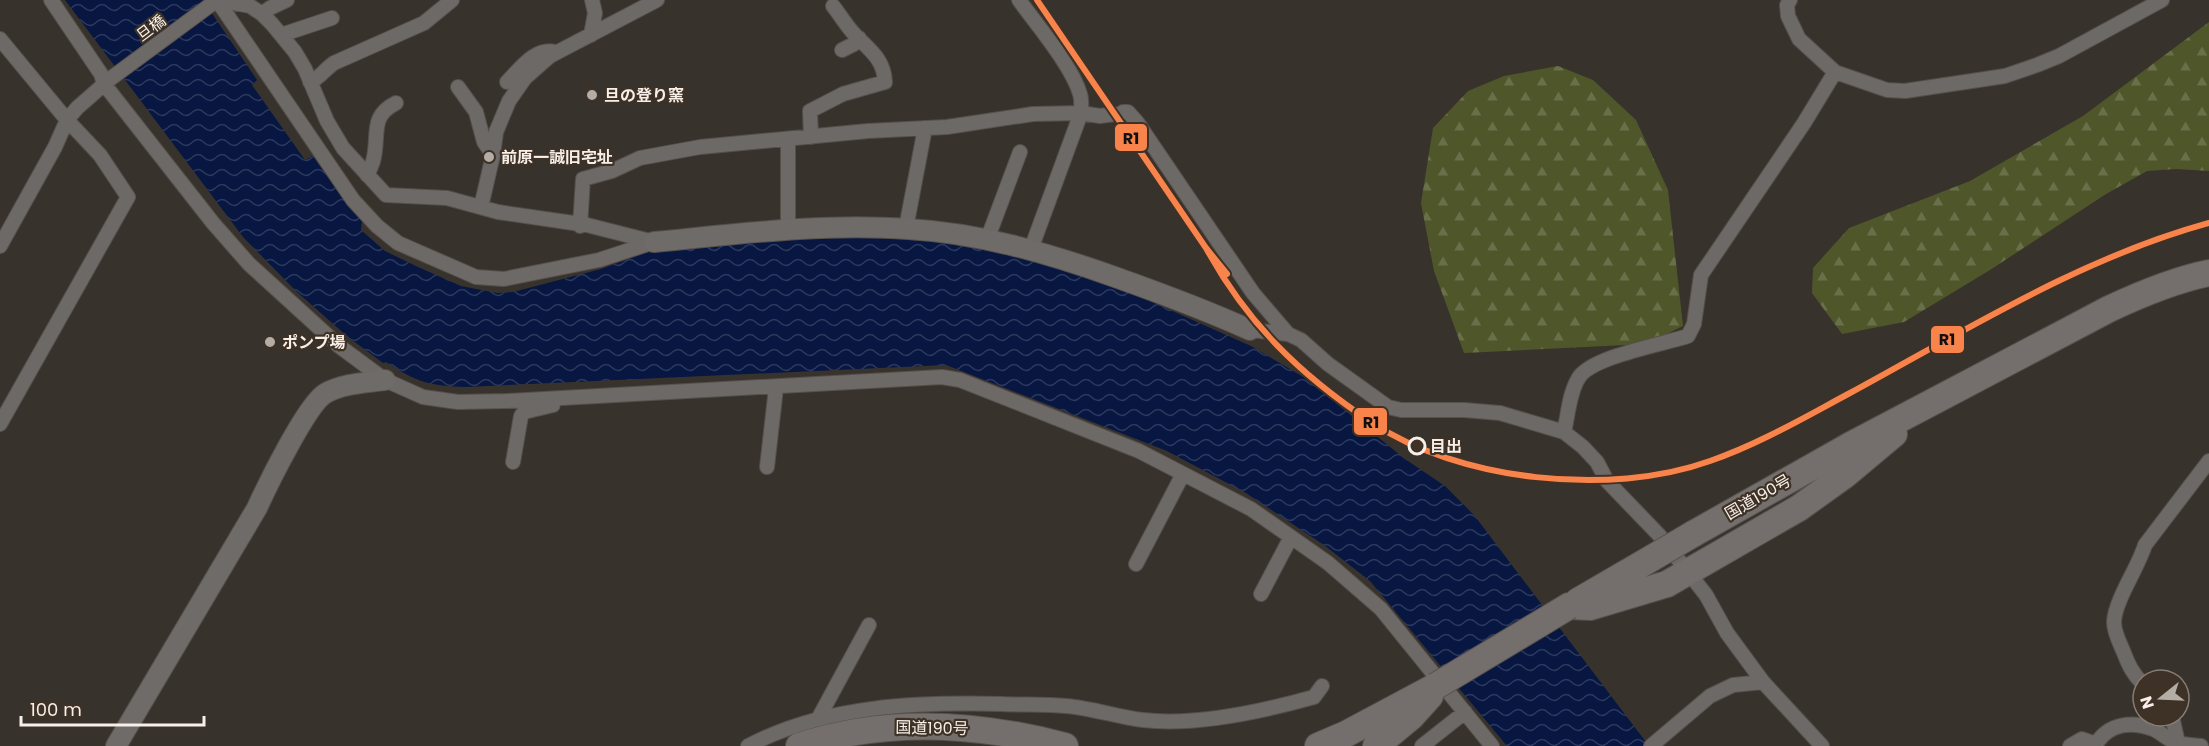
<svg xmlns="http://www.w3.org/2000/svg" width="2209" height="746" font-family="Poppins,'Noto Sans JP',sans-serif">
<defs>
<pattern id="forest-firs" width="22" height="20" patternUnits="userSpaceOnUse" patternTransform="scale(1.5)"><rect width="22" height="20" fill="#4f562a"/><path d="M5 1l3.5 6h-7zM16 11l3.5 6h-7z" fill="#696f49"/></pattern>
<pattern id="water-waves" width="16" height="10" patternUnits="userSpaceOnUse" patternTransform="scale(1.5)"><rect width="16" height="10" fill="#071742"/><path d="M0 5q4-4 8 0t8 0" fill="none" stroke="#2c395d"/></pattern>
</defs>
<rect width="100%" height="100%" fill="#38322c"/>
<path fill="url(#forest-firs)" d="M2209,22V171L2176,169L2147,171L2106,194L1990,270L1904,322L1842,334L1812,293L1813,268L1849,228L1970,181L2083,116Z
M1558,66L1593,80L1636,120L1668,190L1683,326L1646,344L1464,353L1434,271L1421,203L1433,128L1468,91L1504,76Z"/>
<path fill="url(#water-waves)" d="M65,0H203L257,80L252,85L305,160L313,156L347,204L362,221L361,230L385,251L418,267L461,286L497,293L513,292L601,269L651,251L760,239L889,236L966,244L1087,273L1251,346L1305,378L1405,459L1445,486L1474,515L1649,746H1507L1370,581L1324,545L1246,493L1167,451L946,365L466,387C430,386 416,382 386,362L383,363L348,337L297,292L243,237Z"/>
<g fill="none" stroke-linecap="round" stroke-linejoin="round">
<g stroke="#56504b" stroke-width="16">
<path id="street" d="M51,0L101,74L104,84L213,223L249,264L339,346L385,380L423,397L458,402L506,401L942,377L960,380L1139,451L1251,509L1328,563L1381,609L1492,746
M217,0L353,200L377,226L398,243L476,277L504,279L599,260L654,242
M218,0L250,6L262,14L272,24L295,52L305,69L327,121L343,148L386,195L447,198L498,212L587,225L654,242
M1019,0C1037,25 1072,66 1080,94C1082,100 1081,107 1081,113L1031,249
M1790,0L1787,5L1788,16L1799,39L1835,72L1887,90L1905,91L2005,76L2037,65L2059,56L2162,0
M262,14L270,8L287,0
M281,35L332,18
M591,35L595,13L592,0
M0,39L67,120L100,155L128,197L0,424
M842,50L854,44L859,38
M310,82C320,78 325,69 334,63L424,23L452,0
M507,82C520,69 535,47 555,52
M458,87L476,112L484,142L493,155
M1123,112H1128L1137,122L1253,293L1288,334
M811,137L810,111L843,94L885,82C884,60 871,51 856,36C847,27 841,16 833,6
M788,139V230
M367,175C370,169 373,164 374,157C379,133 370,116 396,103
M481,207L493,155L496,132L509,101L525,78L550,56L657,0
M580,226L583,179L612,171L640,158L700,147L868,131L947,127L1033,114L1081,113L1100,116L1115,114
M906,228L925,128
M987,240L1020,152
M0,246L55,147L67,120L77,108L110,79L217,0
M1250,330L1288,334L1301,340L1328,364L1388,407L1401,410H1464L1500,413L1564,432L1583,447L1597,462L1607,481L1659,535L1706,595L1727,633L1763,682L1822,746
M1564,432C1568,416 1569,394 1578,379C1589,357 1664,344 1688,336L1694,324L1701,275L1804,123L1835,72
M513,462L521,416L524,412L553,405
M767,467L776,388
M1136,564L1183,474
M1261,594L1291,537
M2143,684C2133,674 2129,666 2124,653C2120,643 2114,633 2114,622C2115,600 2138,568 2145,545L2209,461
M2172,716L2178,743L2177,746
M818,719L869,625
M748,746C826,705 916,702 1002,704C1024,705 1045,704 1066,706C1092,708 1117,717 1143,720C1194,726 1264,711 1314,697L1322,686
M1422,746L1465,712
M1651,746L1710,696L1733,685L1763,682
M2070,746L2082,739L2096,744C2109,723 2132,721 2153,729C2162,733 2169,741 2178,743C2185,745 2194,745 2201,746"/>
</g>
<g stroke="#56504b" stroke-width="22">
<path id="secondary" d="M654,242C738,234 823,223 908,229C979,233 1048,253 1115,277C1160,293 1206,310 1250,330
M116,746L257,508C267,486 308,402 326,393C344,383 366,383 385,380"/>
</g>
<g stroke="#56504b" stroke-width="28">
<path id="highway" d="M1693,534L1849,446L2109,309C2141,294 2174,280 2209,273
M1578,601L1652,558
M1569,606L1590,607L1667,584L1799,508L1845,475L1894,434
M799,746C886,717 978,723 1065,746
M1318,746L1346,734L1436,686
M1376,746L1411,717L1430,696"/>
</g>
<use href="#street" stroke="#6d6967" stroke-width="14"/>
<use href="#secondary" stroke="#6f6b68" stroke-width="20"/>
<use href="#highway" stroke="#746f6c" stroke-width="26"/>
<g stroke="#56504b" stroke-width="28" stroke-linecap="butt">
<path id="highway-bridge" d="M1652,558L1693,534
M1436,686L1569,606"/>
</g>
<use href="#highway-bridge" stroke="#746f6c" stroke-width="26"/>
<g stroke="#3e3126" stroke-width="10">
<path id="rail-1" d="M1037,0L1206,248L1227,274
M1206,248C1247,323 1299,374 1371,422C1459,481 1610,497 1710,461C1759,444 1805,417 1850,393C1966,330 2081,258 2209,223"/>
</g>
<use href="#rail-1" stroke="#f8844c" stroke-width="6"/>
</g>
<g fill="#b4ada6" stroke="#3e3126" stroke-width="2">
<circle cx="592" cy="95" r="6"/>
<circle cx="489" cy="157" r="6"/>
<circle cx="270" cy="342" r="6"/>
</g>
<circle fill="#3e3126" stroke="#f7efe8" stroke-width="3" cx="1417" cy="446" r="8"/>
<g text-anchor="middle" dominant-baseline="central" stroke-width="4.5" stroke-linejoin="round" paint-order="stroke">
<g font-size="16" fill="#f7efe8" stroke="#3e3126">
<text transform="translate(151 28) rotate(-37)">旦橋</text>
<text transform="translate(1758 497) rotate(-30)">国道190号</text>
<text transform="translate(932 728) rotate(1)">国道190号</text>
</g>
<g font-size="16" font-weight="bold" fill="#f7efe8" stroke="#3e3126" text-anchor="start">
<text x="604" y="95">旦の登り窯</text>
<text x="501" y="157">前原一誠旧宅址</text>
<text x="282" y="342">ポンプ場</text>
</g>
<g font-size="16" font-weight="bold" fill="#f7efe8" stroke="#3e3126" text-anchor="start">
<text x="1430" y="446">目出</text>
</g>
</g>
<g stroke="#3e3126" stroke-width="2">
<rect x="1114" y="123" width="34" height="29" rx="6" fill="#f8844c"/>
<rect x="1930" y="325" width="35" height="29" rx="6" fill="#f8844c"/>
<rect x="1353" y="407" width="35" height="29" rx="6" fill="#f8844c"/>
</g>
<g font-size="16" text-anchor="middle" font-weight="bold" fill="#111">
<text x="1131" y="144">R1</text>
<text x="1947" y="345">R1</text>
<text x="1371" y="428">R1</text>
</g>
<g transform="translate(2161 698) rotate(252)"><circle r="28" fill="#3e3126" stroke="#887d74" stroke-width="1.5"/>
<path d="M0-4.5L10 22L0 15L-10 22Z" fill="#b4ada6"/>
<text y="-9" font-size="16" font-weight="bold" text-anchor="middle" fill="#f7efe8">N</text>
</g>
<path d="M21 716v9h183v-9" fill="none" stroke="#f7efe8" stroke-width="3"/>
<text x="30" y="716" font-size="18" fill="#f7efe8" stroke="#3e3126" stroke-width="4.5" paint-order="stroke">100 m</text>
</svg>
